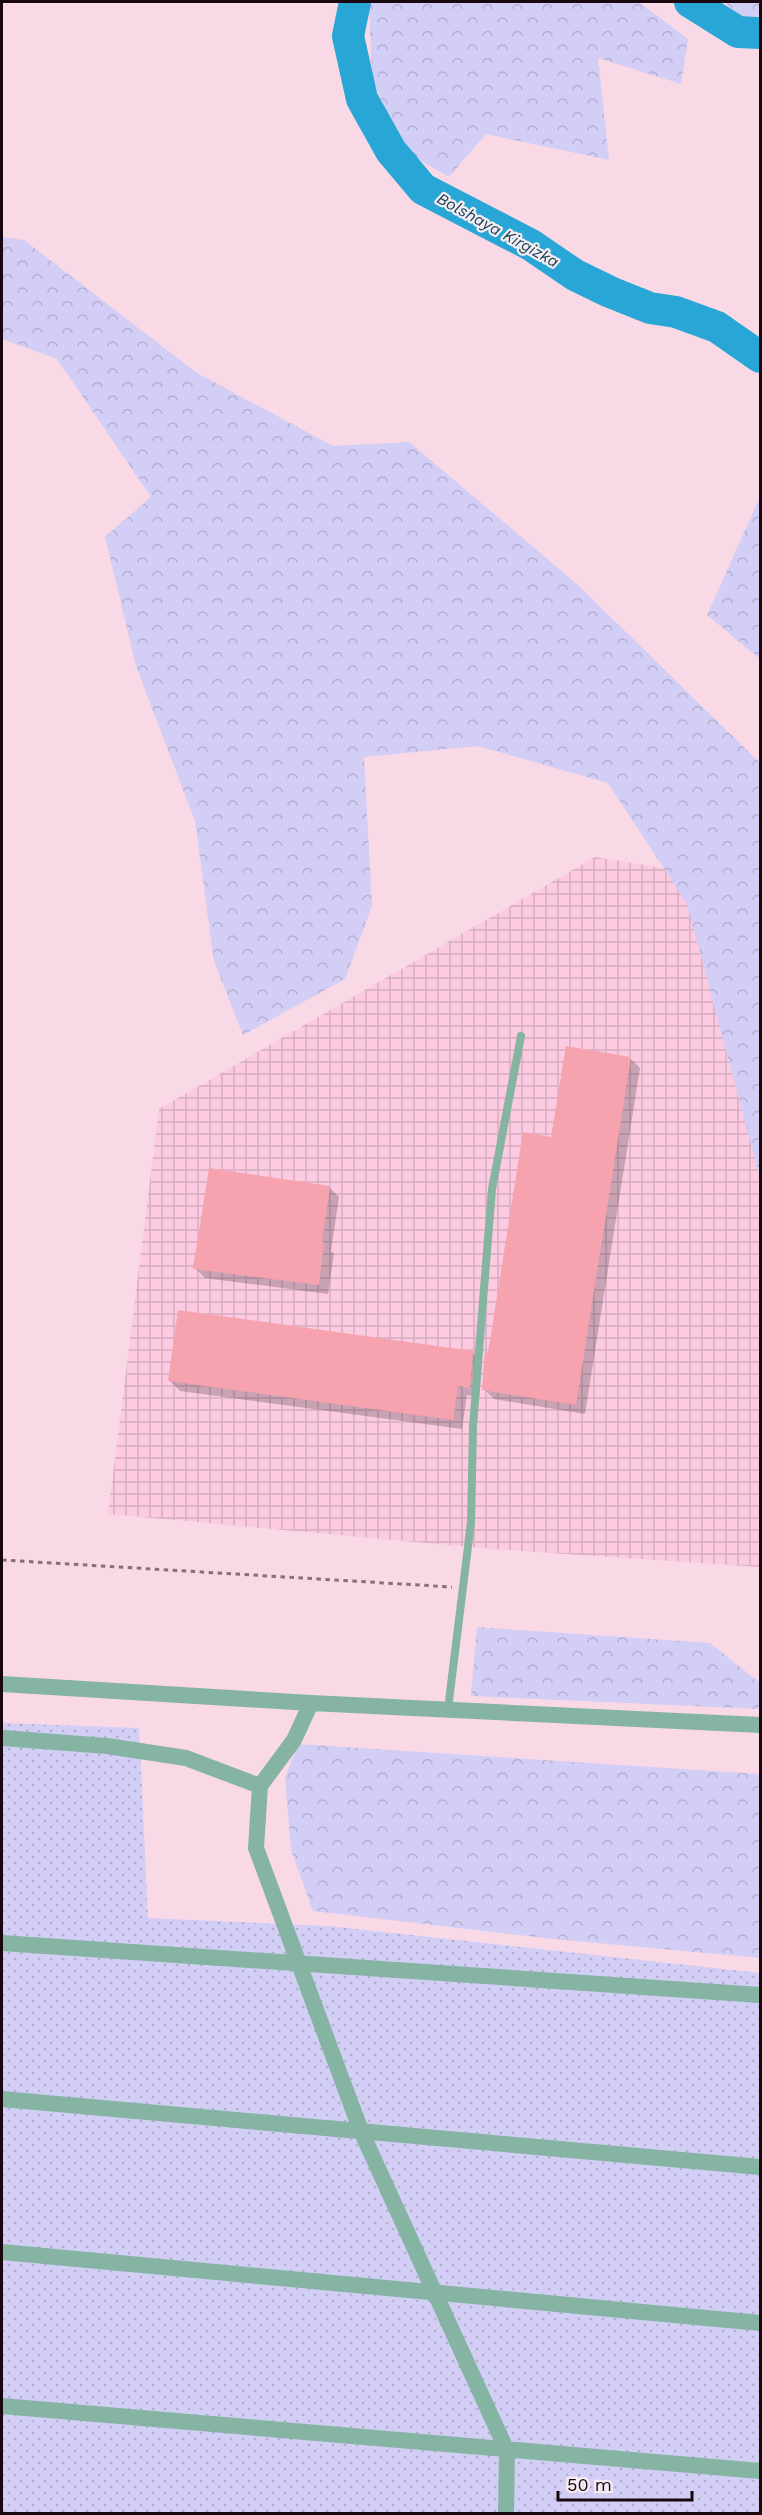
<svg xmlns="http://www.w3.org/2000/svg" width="762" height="2515" font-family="'Work Sans',sans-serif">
<defs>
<pattern id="industrial-grid" width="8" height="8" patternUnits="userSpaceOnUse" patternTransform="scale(1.5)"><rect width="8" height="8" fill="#fccbe1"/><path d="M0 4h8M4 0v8" fill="none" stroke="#d7adc0"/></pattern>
<pattern id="forest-crowns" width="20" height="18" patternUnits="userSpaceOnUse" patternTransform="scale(1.5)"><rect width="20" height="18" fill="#d2cef5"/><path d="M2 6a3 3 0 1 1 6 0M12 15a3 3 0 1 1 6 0" fill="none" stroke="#b4afd1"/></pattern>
<pattern id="garden-dots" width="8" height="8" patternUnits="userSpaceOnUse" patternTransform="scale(1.5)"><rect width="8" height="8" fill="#d2cef5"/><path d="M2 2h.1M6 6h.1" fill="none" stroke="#b4afd1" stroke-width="1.8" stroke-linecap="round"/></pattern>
</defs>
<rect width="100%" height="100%" fill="#fad9e7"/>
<path fill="url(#industrial-grid)" d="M595,857L753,882L760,1139V1567L491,1549L108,1514L159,1109Z"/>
<path fill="url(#forest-crowns)" d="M369,2H639L688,39L681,84L598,58L609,160L486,134L449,177L406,152L372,80Z
M724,2H760V16H741Z
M2,237L24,240L197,373L333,446L409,442L577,584L760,763V1178L687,904L608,783L478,746L364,757L372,906L345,979L243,1035L214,961L195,821L136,666L105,537L151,497L57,359L2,339Z
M760,497V659L707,615Z
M477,1627L710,1643L760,1683V1709L471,1696Z
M298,1744L760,1774V1958L553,1939L313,1911L291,1850L285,1778Z"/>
<path fill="url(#garden-dots)" d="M2,1723L139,1728L148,1918L328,1926L760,1973V2513L2,2514Z"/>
<path fill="#0003" d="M630,1058L640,1068L585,1414L494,1399L484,1389L489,1355L553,1138Z
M329,1187L339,1197L331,1251L334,1254L328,1294L205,1278L195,1268Z
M472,1352L482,1362L479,1397L467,1395L462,1429L180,1391L170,1381Z"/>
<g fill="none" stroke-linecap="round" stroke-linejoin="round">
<path stroke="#28a6d6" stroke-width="32" d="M355,2L348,36L362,99L391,151L423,189L531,245L575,275L610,292L650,308L676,312L717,327L760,357
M690,2L738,32L760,33"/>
</g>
<path fill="#f6a3af" d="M566,1046L631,1057L576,1405L482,1390L485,1352L488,1353L523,1132L551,1137Z
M209,1168L330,1186L322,1242H324L319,1285L193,1269Z
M178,1310L473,1351L470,1388L458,1386L453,1420L168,1381Z"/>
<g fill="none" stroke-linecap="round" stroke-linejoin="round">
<path stroke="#876e79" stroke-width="3" stroke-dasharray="4.5 4.5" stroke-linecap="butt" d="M2,1560L452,1587"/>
<path stroke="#85b4a3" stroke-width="8" d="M448,1709L471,1522L473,1426L492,1189L521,1036"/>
<path stroke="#85b4a3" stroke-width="16" d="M2,1684L311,1703L760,1725
M311,1703L294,1740L260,1786L256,1848L361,2131L507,2451L506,2514
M2,1738L107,1746L186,1758L260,1786
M2,1943L760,1995
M2,2099L760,2167
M2,2252L760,2323
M2,2406L760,2471"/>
</g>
<g text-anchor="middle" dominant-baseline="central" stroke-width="4.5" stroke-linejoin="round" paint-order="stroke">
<g font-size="16" font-style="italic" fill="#124458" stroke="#f8edf2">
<text transform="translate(498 230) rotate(29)">Bolshaya Kirgizka</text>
</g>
</g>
<rect width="762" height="2515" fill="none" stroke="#18070f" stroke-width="6"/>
<path d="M558 2491v9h134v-9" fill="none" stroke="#18070f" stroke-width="3"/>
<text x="567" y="2491" font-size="18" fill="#18070f" stroke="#f8edf2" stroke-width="4.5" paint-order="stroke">50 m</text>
</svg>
